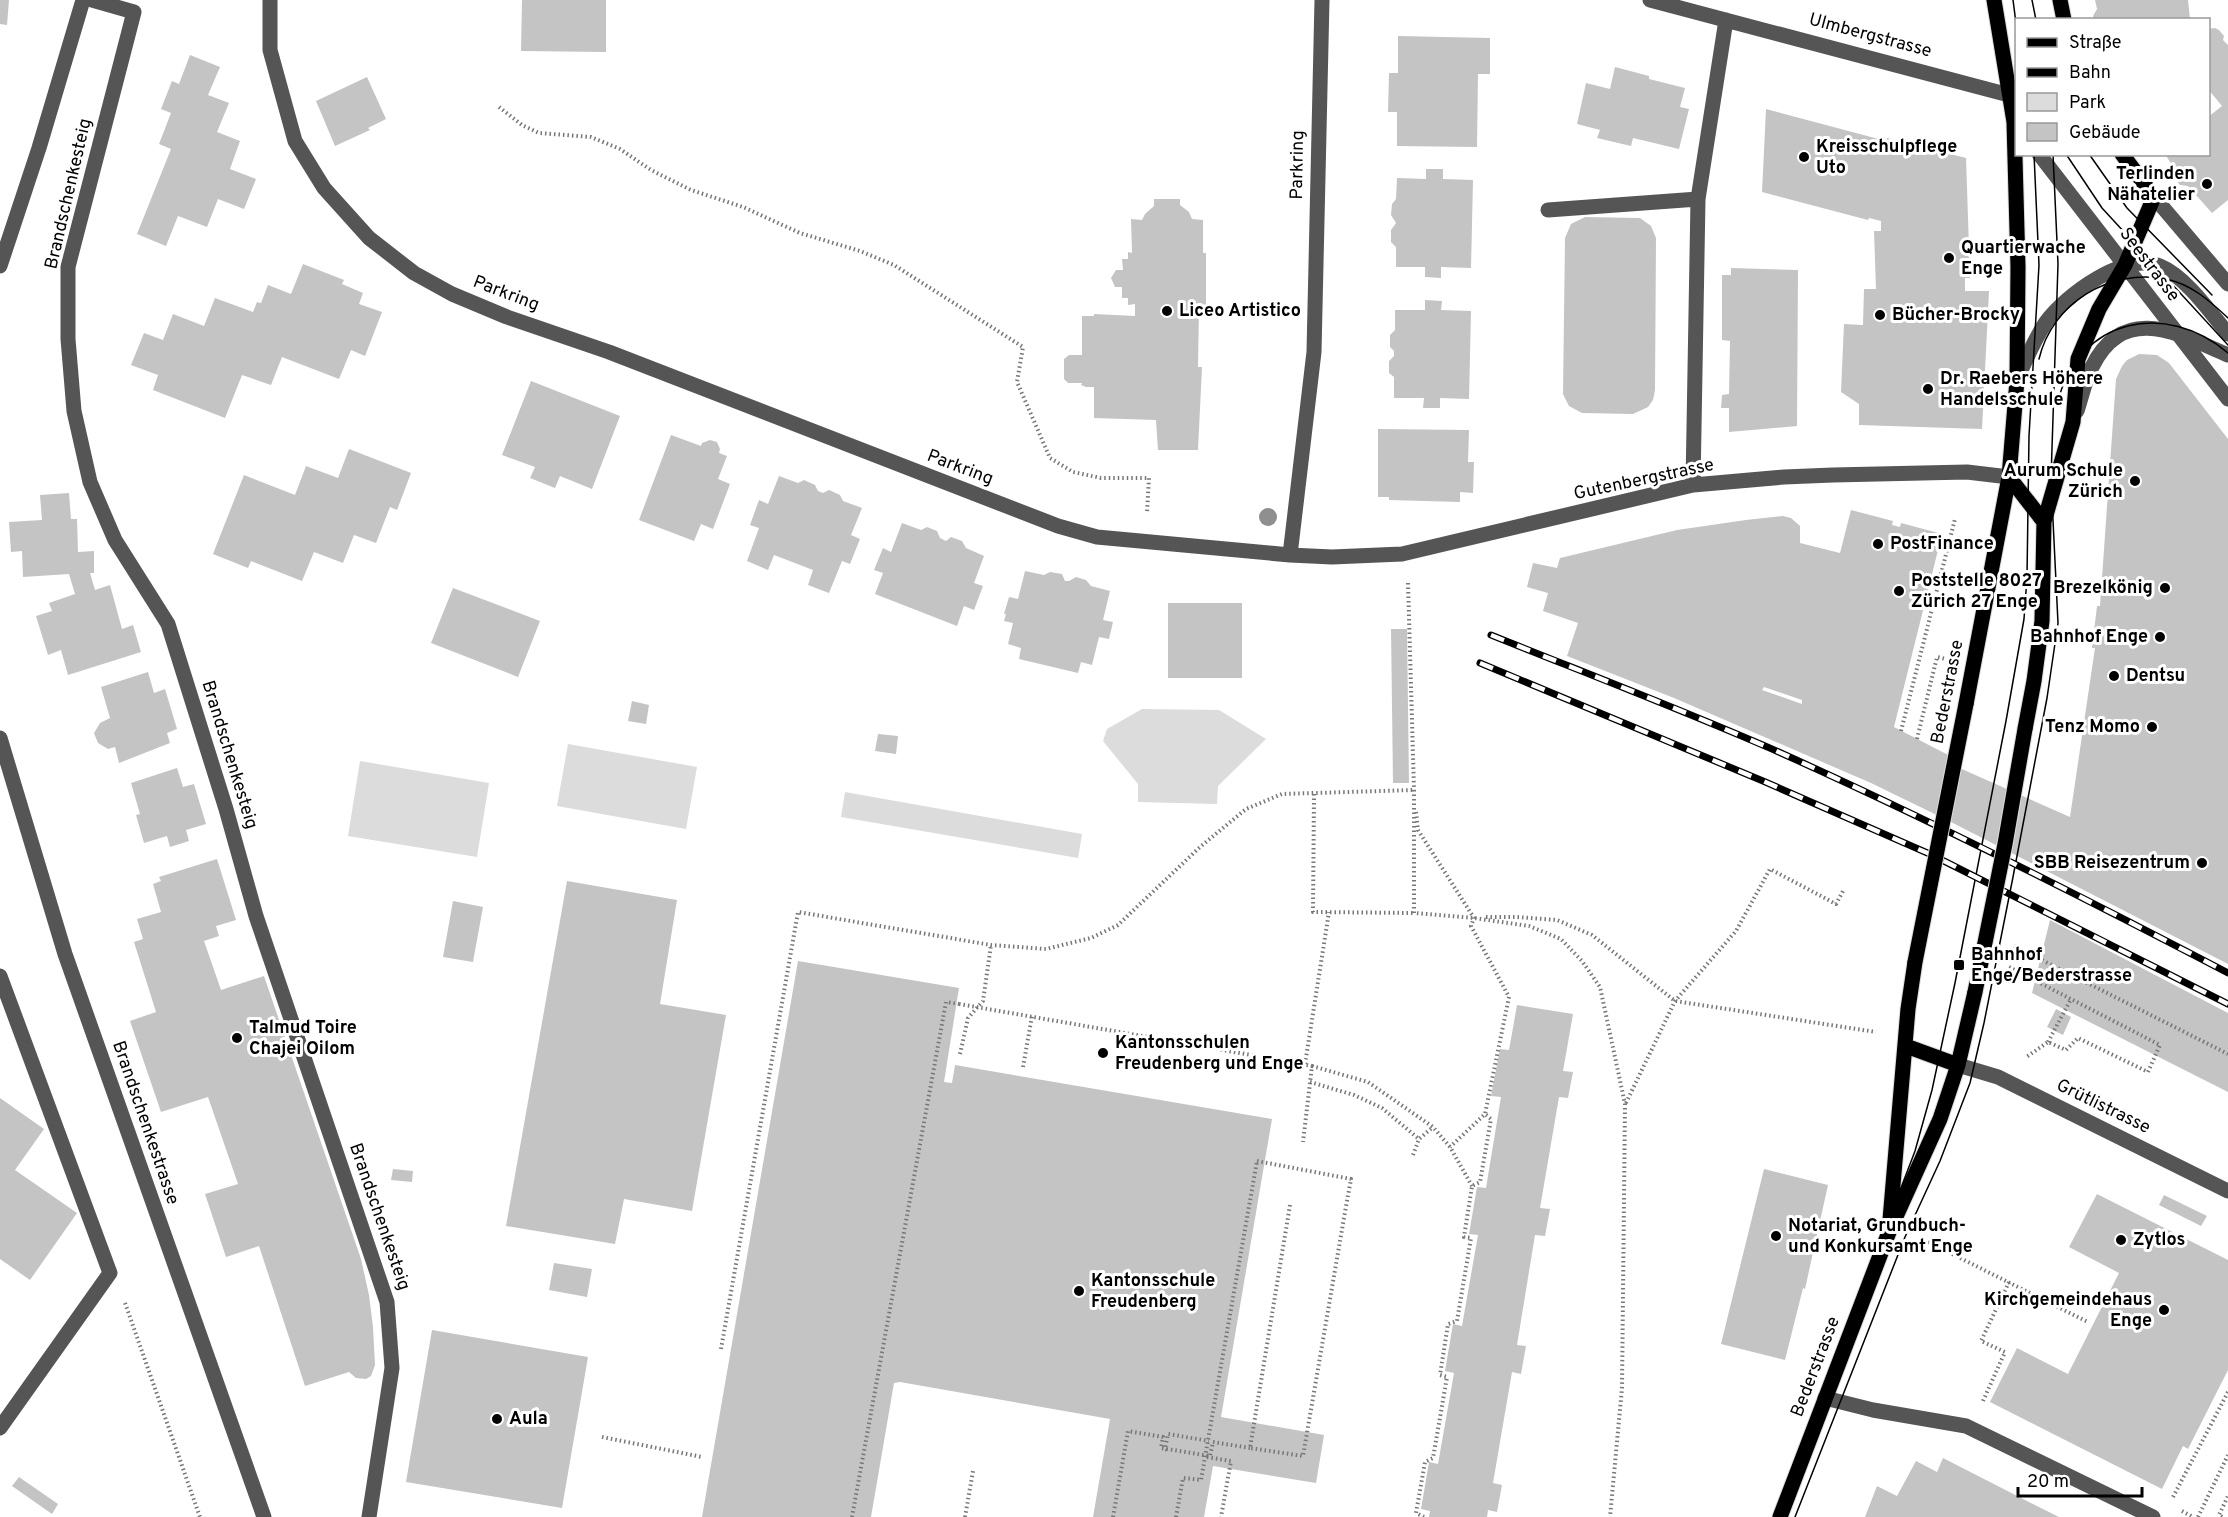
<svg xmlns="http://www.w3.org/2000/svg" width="2228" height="1517" font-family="Overpass,sans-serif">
<rect width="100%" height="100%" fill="#fff"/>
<path fill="#dcdcdc" d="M1142,709L1219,710L1266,739L1218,786L1217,804L1138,802V784L1103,741L1107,729Z
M568,744L697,767L686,829L557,806Z
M360,761L489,783L477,857L348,836Z
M845,792L1082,834L1078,858L841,817Z"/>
<path fill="#c4c4c4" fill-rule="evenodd" d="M0,0H9L7,25L0,24Z
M522,0H606V52L521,51Z
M2095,0H2188L2190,20H2094L2093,16L2097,9Z
M2215,28L2219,30L2224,36L2223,40L2228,45V200L2212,213L2188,186L2180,185L2170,173L2172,165L2165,154H2208V117L2222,106L2208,89V29Z
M1398,36L1490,38V74H1478L1477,147L1397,146V112H1388L1389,73H1398Z
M190,55L220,67L208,95L229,103L217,132L240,141L230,169L256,179L244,209L218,199L207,227L178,216L166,246L137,234L171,149L159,144L171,113L161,109L172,81L179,84Z
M1615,67L1649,76V79L1685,88L1680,107L1689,109L1679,149L1633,138L1631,146L1597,138L1600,130L1577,124L1586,83L1610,89Z
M367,77L386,119L368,128L370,130L335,146L316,101Z
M1766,109L1886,141L1887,138L1966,158L1970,278H1965V291H1989L1982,429L1859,425V404L1841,392L1844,324L1863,325L1864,289H1876L1874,231H1881V221L1869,218L1868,220L1762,192Z
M1426,169H1443V179L1473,180L1471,268L1441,267V278L1425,277V267H1396V247L1391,242V230L1396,223L1391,215L1392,204L1396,199L1397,178L1426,179Z
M1154,199H1180V205L1189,212L1192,219L1203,220V253H1206V307H1199L1198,367H1202L1198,450H1158L1156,420L1094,418V387H1086L1081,385L1082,383H1068L1064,379V359L1069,355H1082V316H1094V314L1135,316V304L1128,305V298H1122V287H1115L1111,278L1116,270H1123L1122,259H1128V252L1132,253L1131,219L1142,220L1145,214L1154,206Z
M1585,217L1640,218L1651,226L1656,238L1655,390L1653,400L1648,407L1633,414L1582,413L1569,406L1563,394L1565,238L1571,224Z
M303,264L344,280L342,284L363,293L359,304L382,312L365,356L351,350L339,379L282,357L271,385L242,375L225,418L153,390L158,375L131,365L144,333L163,340L173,314L204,326L215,298L253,312L257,302L261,303L268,285L291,294Z
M1731,268L1798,270L1797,426L1729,432V408H1721L1722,395L1729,394L1730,341L1722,340V275H1731Z
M1425,300L1442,301L1441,310L1471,311L1469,399L1440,398V408H1423L1424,398H1394V377L1389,373V361L1394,356V351L1390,347V335L1395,330V310H1425Z
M2139,354L2157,355L2169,363L2228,439V964L1951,822L1871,783L1674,698L1567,656L1578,623L1543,611L1548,593L1527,587L1533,563L1557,568L1560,558L1677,530L1746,520L1783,516L1791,518L1800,526V543L1840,553L1851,510L1893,521L1892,525L1900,527L1901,523L1942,534L1894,727L1956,759L1955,766L2070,817L2095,648H2092L2097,606H2100L2116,379L2122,366L2127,360ZM1764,687L1802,700V704L1762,690Z
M531,381L620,416L592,489L560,476L555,488L530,478L535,467L502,455Z
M1378,429L1469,430L1468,462H1474L1473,493L1460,492V502L1389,500V497H1378Z
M671,435L701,446L702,443L710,440L717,442L720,449L719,453L727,456L718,479L730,484L713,529L701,524L694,541L639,520Z
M349,449L411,473L397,510L390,507L376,543L354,535L343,563L314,552L302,581L251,561L248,568L213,554L244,475L295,495L306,466L338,478Z
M779,476L798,483L804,480L815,485L818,491L823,493L829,490L840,495L843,501L862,508L851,535L860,539L850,564L842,561L829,593L808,585L813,570L774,555L768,570L747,561L759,528L750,525L759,500L768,504Z
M69,493L71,519H77L78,552L94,551V573H90L95,590L110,585L122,629L133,625L141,652L68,675L61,650L48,655L36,616L52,611L49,603L75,594L69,574L23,577L22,551L11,552L9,522L42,520L40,495Z
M902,523L921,530L927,527L937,531L940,538L946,541L951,537L962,541L966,548L984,556L974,583L983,586L974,610L964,606L957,626L875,594L883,573L874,570L883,548L891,552Z
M1025,571L1044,575L1050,572L1062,574L1065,581H1069L1076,577L1086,580L1091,586L1110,591L1103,620L1113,622L1109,639L1099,637L1092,665L1081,662L1078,673L1019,659L1021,648L1008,644L1013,623L1004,621L1006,614H1004L1009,597L1018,599Z
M453,588L540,621L518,677L431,643Z
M1168,603H1242V678H1168Z
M1391,629H1407L1409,783H1393Z
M148,672L154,693L165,689L177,729L167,733L170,743L119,763L115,747L108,749L98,743L94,733L100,723L110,718L101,687Z
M632,701L649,705L646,724L628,721Z
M878,734L898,736L896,754L875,751Z
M177,768L183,787L194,784L206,824L186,830L189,841L170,847L167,836L144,843L136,815L140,814L131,783Z
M217,859L236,920L216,926L219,936L204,941L221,990L264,976L361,1259L369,1295L373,1327L375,1365L371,1376L366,1379L356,1378L349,1372L305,1386L259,1246L226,1257L205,1194L238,1184L208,1097L161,1112L130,1021L156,1012L134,942L143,939L137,919L161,912L153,884L161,881L159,877Z
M567,881L677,900L660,1004L726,1015L692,1211L624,1199L615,1244L506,1226Z
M453,901L483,907L473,962L443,957Z
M2050,920L2228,1013V1092L2032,993Z
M798,961L959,988L944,1082L952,1083L955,1065L1272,1119L1221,1417L1324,1435L1316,1483L1213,1466L1204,1517H1093L1110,1419L900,1382L894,1383L871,1517H702Z
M1517,1005L1573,1014L1563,1071L1573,1072L1568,1098L1559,1097L1540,1208L1550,1209L1545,1236L1535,1235L1517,1345L1526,1346L1521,1374L1512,1372L1493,1483L1502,1485L1497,1512L1488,1510L1487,1517H1429L1430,1511L1421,1509L1429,1462L1438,1464L1454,1373L1445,1371L1453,1324L1462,1326L1478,1235L1469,1234L1477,1187L1486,1188L1501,1097L1491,1096L1500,1049L1509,1050Z
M2056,1009L2071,1017L2063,1035L2047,1027Z
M0,1098L44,1129L15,1170L77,1213L30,1280L0,1259Z
M393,1169L413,1171L412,1182L391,1180Z
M1764,1169L1828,1185L1805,1289L1803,1288L1785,1360L1721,1344Z
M2097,1194L2228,1260V1370L2188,1449L2183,1446L2162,1489L1990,1402L2017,1348L2068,1374L2119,1273L2069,1247Z
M2164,1195L2207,1216L2201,1226L2159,1205Z
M554,1263L592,1269L587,1297L549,1290Z
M432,1330L588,1357L562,1508L406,1482Z
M1943,1458L2029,1502L2059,1517H1865L1877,1486L1897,1496L1916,1461L1937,1472Z
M19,1477L58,1504L52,1514L12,1486Z"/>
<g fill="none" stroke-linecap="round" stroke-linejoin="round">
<g stroke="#dbdbdb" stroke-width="17">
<path id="major" d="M2060,0L2064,20
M2009,477L2044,522
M1966,704L2009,477L2017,380L2018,267L2014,122L1994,0
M2025,729L2034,681L2042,621L2044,522L2073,422L2078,359L2099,309L2125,265L2154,197L2122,154
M1906,1046L1958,1065
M1890,1220L1908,1009L1915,962
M1780,1517L1889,1232L1940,1119L1958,1065L1975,992"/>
</g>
<path stroke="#777" stroke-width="4" stroke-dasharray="1.5 3" stroke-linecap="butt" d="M499,107L522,125L539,133L591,137L620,149L651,170L691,190L743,207L800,233L860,251L894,265L1023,347L1017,382L1050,458L1073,472L1101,478H1149L1147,513
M1408,583L1414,790V913L1474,918L1529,926L1561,939L1582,961L1600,987L1625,1104L1622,1388L1610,1517
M1901,731L1955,519
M1917,739L1937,657L1946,659
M1314,794L1313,912L1414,913
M1416,812L1418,830L1474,918L1471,926L1509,997L1485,1114L1450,1147
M1486,917H1517L1557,920L1592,935L1675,1001L1876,1032
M2014,946L2228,1054
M2009,967L2160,1045L2148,1072L2078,1038L2066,1050L2048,1042L2025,1058
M2048,1042L2071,999
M960,1054L968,1018L983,1001L991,945
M1280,1060L1312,1066L1303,1142
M1305,1064L1329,912
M1312,1066L1368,1082L1433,1127L1450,1147L1472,1186
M1023,1067L1032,1016
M1310,1082L1354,1095L1382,1108L1419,1139
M1626,1103L1675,1001L1736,931L1770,869L1836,904L1843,891
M1413,1155L1419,1139L1433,1127
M1290,1205L1250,1448L1303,1456L1345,1212
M1928,1242L2088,1322
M125,1303L200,1517
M721,1349L798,912L991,945L1046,949L1091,938L1118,925L1200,847L1246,809L1282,794L1414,790
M1983,1401L2005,1352L1981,1341L2009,1282
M602,1437L702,1457
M1167,1450L1165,1449L1168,1434L1209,1441
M1207,1457L1231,1461L1221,1517
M2173,1497L2228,1392
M2182,1511L2193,1517
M852,1517L946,1002L959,1004
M965,1517L973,1471
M1113,1517L1128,1431L1163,1437L1161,1448L1210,1456L1213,1442L1250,1448
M1176,1517L1183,1478L1201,1480L1257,1161
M1424,1517L1416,1513L1425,1462L1433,1458L1447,1377L1440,1375L1448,1324L1457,1321L1471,1238L1464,1237L1472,1186L1480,1182L1491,1119L1485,1114
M2198,1517L2228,1455
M2222,1517L2219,1515L2228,1496"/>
<path stroke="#555" stroke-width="15" d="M92,0L134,12L68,267V339L74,411L90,482L115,540L168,624L226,809L256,916L387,1302L392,1368L369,1517
M270,0V50L295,141L324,188L369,238L414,273L452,294L507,317L609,352L1058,526L1097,537L1290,555L1332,557L1402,554L1693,485L1784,477L1833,475L1967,472L2009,477
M1650,0L2009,95
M2039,154L2228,399
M2154,197L2228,284
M1698,199L1726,20
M1548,210L1698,199L1693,485
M0,266L39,148L83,0
M2017,380C2025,361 2034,340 2046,322C2067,294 2124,252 2160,266C2185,276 2211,313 2228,334
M2077,411C2082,396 2085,380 2092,367C2124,302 2179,334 2228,355
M1290,555L1314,352L1322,0
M0,738L65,954L264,1517
M0,976L110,1273L0,1428
M1958,1065L1998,1077L2228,1191
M1825,1398L1873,1410L1966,1426L2153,1517"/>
<use href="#major" stroke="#000" stroke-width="15"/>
<path stroke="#000" stroke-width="1.5" d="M2013,0L2016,23
M2032,0L2036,20
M2066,154L2102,208L2228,345
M2089,154L2127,208L2212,295
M2039,359C2052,303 2110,268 2166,279C2191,284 2210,301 2228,318
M2058,401C2079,318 2166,300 2228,353
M1776,1517L1915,1151L1932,1090L1955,983L2006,721L2024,619L2027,577L2029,436L2039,265L2034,154
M1795,1517L1905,1237L1940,1161L1970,1083L1984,1023L2013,877L2047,698L2058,623L2051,479L2058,264L2053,154"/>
<g stroke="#000" stroke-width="7">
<path id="rail" d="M1491,635C1588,674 1685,711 1781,753C1932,821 2081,896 2228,973
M1480,663L1763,781L1932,855L2228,1004"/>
</g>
<use href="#rail" stroke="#fff" stroke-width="4.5" stroke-dasharray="14" stroke-linecap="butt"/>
<g stroke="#dbdbdb" stroke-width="17" stroke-linecap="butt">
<path id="major-bridge" d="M1915,962L1966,704
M1975,992L2005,844L2025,729"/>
</g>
<path stroke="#777" stroke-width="4" stroke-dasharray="1.5 3" stroke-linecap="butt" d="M959,1004L1280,1060
M1257,1161L1351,1179L1345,1212"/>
<use href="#major-bridge" stroke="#000" stroke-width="15"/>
</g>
<circle fill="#8f8f8f" cx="1268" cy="517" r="9"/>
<g fill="#000" stroke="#fff" stroke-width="2">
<circle cx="1804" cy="157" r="6"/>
<circle cx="2207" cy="184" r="6"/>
<circle cx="1949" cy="258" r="6"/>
<circle cx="1167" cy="311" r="6"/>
<circle cx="1880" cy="315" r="6"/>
<circle cx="1928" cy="389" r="6"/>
<circle cx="2135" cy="481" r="6"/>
<circle cx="1878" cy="544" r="6"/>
<circle cx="2165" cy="588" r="6"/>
<circle cx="1899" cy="591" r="6"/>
<circle cx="2160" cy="637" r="6"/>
<circle cx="2114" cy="676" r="6"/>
<circle cx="2152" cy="727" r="6"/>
<circle cx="2202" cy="863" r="6"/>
<rect x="1953" y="959" width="12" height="12" rx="3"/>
<circle cx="237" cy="1038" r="6"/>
<circle cx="1103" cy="1053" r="6"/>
<circle cx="1776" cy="1236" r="6"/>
<circle cx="2121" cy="1240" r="6"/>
<circle cx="1079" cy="1291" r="6"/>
<circle cx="2164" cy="1310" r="6"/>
<circle cx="497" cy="1419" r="6"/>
</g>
<g text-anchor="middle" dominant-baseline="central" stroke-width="6" stroke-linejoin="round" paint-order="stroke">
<g font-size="18" fill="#000" stroke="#fff">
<text transform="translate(1870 36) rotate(15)">Ulmbergstrasse</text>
<text transform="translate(1298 165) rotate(-89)">Parkring</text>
<text transform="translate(69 194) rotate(-77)">Brandschenkesteig</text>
<text transform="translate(2149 265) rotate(53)">Seestrasse</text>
<text transform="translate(506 294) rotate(21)">Parkring</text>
<text transform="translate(960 468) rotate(21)">Parkring</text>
<text transform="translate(1644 480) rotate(-12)">Gutenbergstrasse</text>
<text transform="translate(1948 692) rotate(-79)">Bederstrasse</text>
<text transform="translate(229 755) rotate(73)">Brandschenkesteig</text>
<text transform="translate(2103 1107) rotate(26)">Grütlistrasse</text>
<text transform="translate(145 1123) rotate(71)">Brandschenkestrasse</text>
<text transform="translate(379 1217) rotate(71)">Brandschenkesteig</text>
<text transform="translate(1816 1367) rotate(-69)">Bederstrasse</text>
</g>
<g font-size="18" font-weight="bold" fill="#000" stroke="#fff" text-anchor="start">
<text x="1816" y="147">Kreisschulpflege<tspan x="1816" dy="21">Uto</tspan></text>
<text x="2195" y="174" text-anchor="end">Terlinden<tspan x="2195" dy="21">Nähatelier</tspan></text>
<text x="1961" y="248">Quartierwache<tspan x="1961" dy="21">Enge</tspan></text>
<text x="1179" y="311">Liceo Artistico</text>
<text x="1892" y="315">Bücher-Brocky</text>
<text x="1940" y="379">Dr. Raebers Höhere<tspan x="1940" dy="21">Handelsschule</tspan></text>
<text x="2123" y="471" text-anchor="end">Aurum Schule<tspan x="2123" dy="21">Zürich</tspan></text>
<text x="1890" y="544">PostFinance</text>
<text x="1911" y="581">Poststelle 8027<tspan x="1911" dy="21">Zürich 27 Enge</tspan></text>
<text x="2153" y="588" text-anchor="end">Brezelkönig</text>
<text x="2148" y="637" text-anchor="end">Bahnhof Enge</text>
<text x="2126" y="676">Dentsu</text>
<text x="2140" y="727" text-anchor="end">Tenz Momo</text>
<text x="2190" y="863" text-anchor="end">SBB Reisezentrum</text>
<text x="1971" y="955">Bahnhof<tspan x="1971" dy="21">Enge/Bederstrasse</tspan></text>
<text x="249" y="1028">Talmud Toire<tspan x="249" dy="21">Chajei Oilom</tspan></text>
<text x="1115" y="1043">Kantonsschulen<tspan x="1115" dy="21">Freudenberg und Enge</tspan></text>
<text x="1788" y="1226">Notariat, Grundbuch-<tspan x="1788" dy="21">und Konkursamt Enge</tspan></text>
<text x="2133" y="1240">Zytlos</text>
<text x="1091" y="1281">Kantonsschule<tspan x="1091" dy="21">Freudenberg</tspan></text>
<text x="2152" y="1300" text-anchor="end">Kirchgemeindehaus<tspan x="2152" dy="21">Enge</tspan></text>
<text x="509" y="1419">Aula</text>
</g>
</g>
<rect x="2015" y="18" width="195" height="138" fill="#ffffff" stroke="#999999" stroke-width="1.5"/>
<rect x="2027" y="38" width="30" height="9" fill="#000000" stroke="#999999" stroke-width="1.5"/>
<text x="2069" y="48" font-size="18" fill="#000000">Straße</text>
<rect x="2027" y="68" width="30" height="9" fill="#000000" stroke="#999999" stroke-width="1.5"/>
<text x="2069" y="78" font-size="18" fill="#000000">Bahn</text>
<rect x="2027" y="93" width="30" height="18" fill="#dcdcdc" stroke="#999999" stroke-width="1.5"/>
<text x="2069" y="108" font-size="18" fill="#000000">Park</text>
<rect x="2027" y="123" width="30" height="18" fill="#c4c4c4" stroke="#999999" stroke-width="1.5"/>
<text x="2069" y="138" font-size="18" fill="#000000">Gebäude</text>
<path d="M2018 1487v9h124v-9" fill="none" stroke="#000000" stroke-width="3"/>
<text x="2027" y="1487" font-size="18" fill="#000000" stroke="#ffffff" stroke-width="4.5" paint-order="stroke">20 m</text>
</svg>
